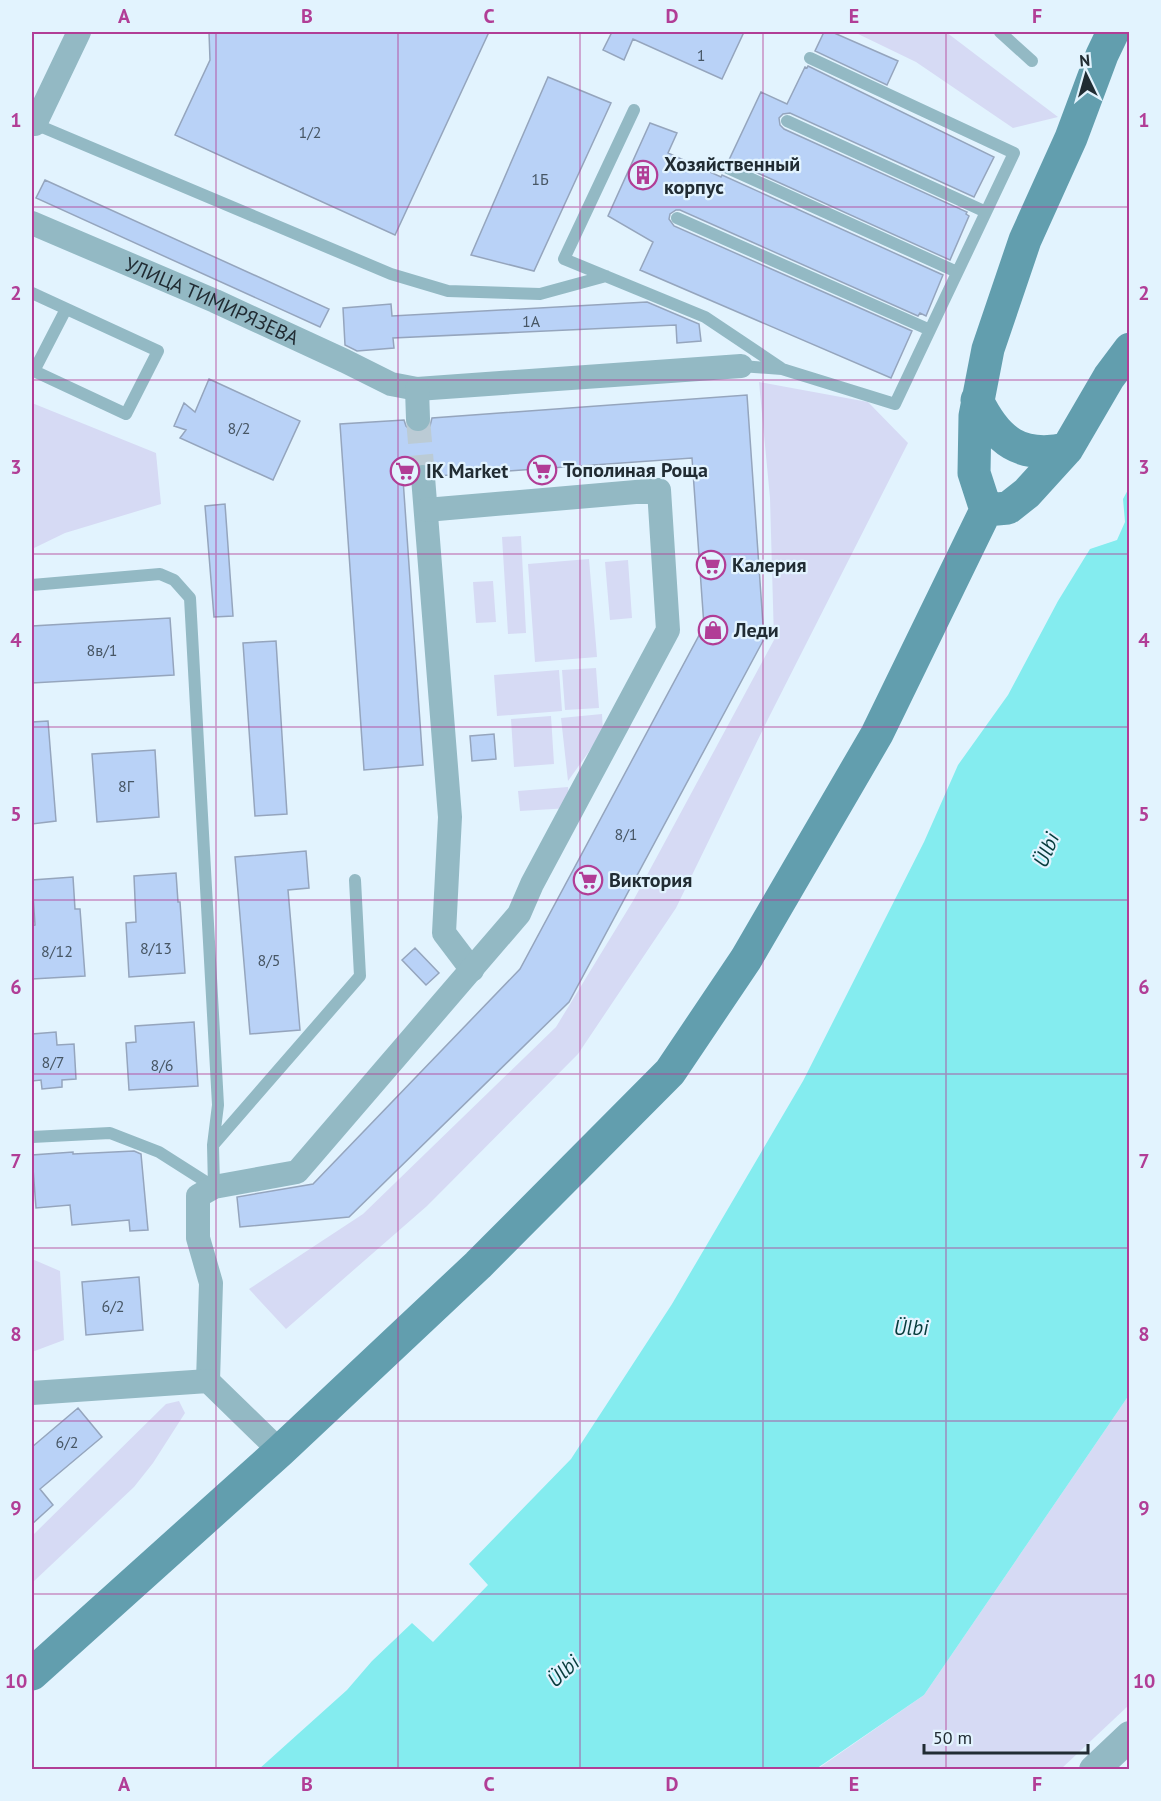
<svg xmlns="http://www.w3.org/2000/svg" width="1161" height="1801" font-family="'PT Sans',sans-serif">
<rect width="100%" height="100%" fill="#e2f3fe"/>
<path fill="#d6daf4" d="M854,32H946L1058,117L1013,128L916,62Z
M759,382L868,402L908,443L768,719L676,908L578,1054L427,1206L286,1329L249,1289L363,1214L556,1027L633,901L774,640L770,498Z
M32,403L156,453L161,504L65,533L32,549Z
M521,536L526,633L508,634L502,537Z
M589,559L597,657L535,662L528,564Z
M628,560L632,618L610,620L605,562Z
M493,581L496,622L476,623L473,582Z
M596,668L599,708L565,710L562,670Z
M559,670L562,711L497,716L494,675Z
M602,714L603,732L568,781L561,718Z
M551,716L554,764L514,767L511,719Z
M568,787L570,808L520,811L518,791Z
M32,1259L60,1271L64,1340L32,1352Z
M1129,1395V1705L1061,1769L816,1770L924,1695Z
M179,1401L185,1413L153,1463L134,1487L32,1583V1536L166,1404Z"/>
<path fill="#84ecef" d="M1129,488V1395L924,1695L816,1769H259L347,1690L372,1661L412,1623L433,1642L488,1585L469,1564L571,1459L672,1304L803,1081L924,842L958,765L1008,695L1058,601L1090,549L1117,540L1125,522L1123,499Z"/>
<path fill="#b9d2f7" stroke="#95a5bd" stroke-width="1.5" d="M209,32H489L395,235L175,135L210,60Z
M612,32H744L722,79L633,39L624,60L603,50Z
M824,32H832L898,61L887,85L815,51Z
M808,66L994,157L974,197L790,113L783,114L779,118L780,125L784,129L967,212L966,214L969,216L950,260L729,160L761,92L787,104L805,67L807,68Z
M548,77L611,103L534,271L471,255Z
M650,123L677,133L668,153L721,177L722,175L943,275L926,316L920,313L918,316L680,210H676L670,214L669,219L674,226L912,331L891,378L640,270L653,242L608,216Z
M45,180L329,309L320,327L36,198Z
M647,302L699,324L701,341L677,343L676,325L393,338L394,348L357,351L345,345L343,308L391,304L392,316Z
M209,379L300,421L273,480L180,438L186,430L174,426L184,403L195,412Z
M747,395L764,639L569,1002L349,1217L240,1227L237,1197L313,1184L520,969L704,626L692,458L437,476L435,469L430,464L422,463L415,465L410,470L409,478L403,479L423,765L364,770L340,424L404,420L406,426L411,431L419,433L426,431L430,426L432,418Z
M225,504L233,616L214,617L205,506Z
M170,618L174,675L32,683V626Z
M276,641L287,814L255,816L243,643Z
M48,721L56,821L32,824V722Z
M494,734L496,759L472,761L470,736Z
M155,750L159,817L97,822L92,754Z
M306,851L309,888L288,890L300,1030L250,1034L235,857Z
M176,873L178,902H180L185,973L129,977L126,923L136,922L134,876Z
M73,877L75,909H80L85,976L32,979V926L35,925L32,880Z
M415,948L439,973L426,985L402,960Z
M194,1022L198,1086L129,1090L126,1043L136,1042L135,1026Z
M56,1032L57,1045L74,1044L76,1079L62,1080V1087L42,1089L41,1080L32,1081V1034Z
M134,1151L141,1154L148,1230L130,1231L129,1220L72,1225L70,1205L36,1208L32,1155L73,1152V1154Z
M139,1277L143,1330L86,1335L82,1282Z
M78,1408L102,1437L40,1489L53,1505L32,1524V1447Z"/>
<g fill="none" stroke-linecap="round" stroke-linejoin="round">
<path stroke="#bbcbd5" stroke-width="24" stroke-dasharray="24 12" stroke-linecap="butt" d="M418,419L423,477"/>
<path stroke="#93b9c4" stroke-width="12" d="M1000,32L1032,61
M810,58L1014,153L930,330
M634,110L564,259L705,317L781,368
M787,121L986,212
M35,124L391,274L448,291L540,294L606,276
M721,165L957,272
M677,218L930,330L895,404L782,369L741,366
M32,293L158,351L126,414L34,371L66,309
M32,585L160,574L174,580L190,598L218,1105L213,1145L214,1187
M32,1137L110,1133L159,1152L214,1187
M214,1144L360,976L355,880"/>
<g stroke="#93b9c4" stroke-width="24">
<path d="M32,123L35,124L79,32"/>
<path id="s1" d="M32,223L215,301L345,361L391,384L417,389L741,366"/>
<path d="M417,389L418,419"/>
<path d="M423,477L450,817L444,933L472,970"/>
<path d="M208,1381L211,1283L198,1238V1196L214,1187L297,1172L519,914L532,884L668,630L659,490L426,510"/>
<path d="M32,1393L208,1381L280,1451"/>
</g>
<path stroke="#93b9c4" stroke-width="30" d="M1094,1770L1130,1736"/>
<path stroke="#629eae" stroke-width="33" d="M977,400C997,441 1020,459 1067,449
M986,510L974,473L975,416L988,349L1025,240L1071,138L1102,55L1113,32
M32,1674L280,1451L478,1265L670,1072L746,959L877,734L986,510L1008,508L1027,493L1067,449L1109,377L1130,349"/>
</g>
<path fill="none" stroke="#b13d96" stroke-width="1.5" stroke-opacity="0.55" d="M216,32V1770M398,32V1770M580,32V1770M763,32V1770M946,32V1770M32,207H1130M32,380H1130M32,554H1130M32,727H1130M32,900H1130M32,1074H1130M32,1248H1130M32,1421H1130M32,1594H1130"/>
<defs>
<g id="building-ring" transform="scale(1.5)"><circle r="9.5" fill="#e2f3fe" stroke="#b13d96" stroke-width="1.5"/><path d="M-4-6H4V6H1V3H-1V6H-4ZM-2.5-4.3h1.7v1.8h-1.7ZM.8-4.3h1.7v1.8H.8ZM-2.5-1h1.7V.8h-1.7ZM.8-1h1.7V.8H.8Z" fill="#b13d96"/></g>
<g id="supermarket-ring" transform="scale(1.5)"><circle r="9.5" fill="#e2f3fe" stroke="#b13d96" stroke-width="1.5"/><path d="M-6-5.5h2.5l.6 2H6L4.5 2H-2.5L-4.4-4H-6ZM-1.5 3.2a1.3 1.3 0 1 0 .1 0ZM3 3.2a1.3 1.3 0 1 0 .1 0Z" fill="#b13d96"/></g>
<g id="shop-ring" transform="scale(1.5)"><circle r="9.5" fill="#e2f3fe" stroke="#b13d96" stroke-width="1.5"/><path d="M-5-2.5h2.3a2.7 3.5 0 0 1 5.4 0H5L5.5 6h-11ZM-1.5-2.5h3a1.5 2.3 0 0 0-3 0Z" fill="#b13d96"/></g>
</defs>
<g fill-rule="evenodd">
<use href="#building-ring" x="643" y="175"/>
<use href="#supermarket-ring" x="542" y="470"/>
<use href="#supermarket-ring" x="405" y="471"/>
<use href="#supermarket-ring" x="711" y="565"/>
<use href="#shop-ring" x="713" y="630"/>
<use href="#supermarket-ring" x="588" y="880"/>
</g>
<g text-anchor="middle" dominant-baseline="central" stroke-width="4.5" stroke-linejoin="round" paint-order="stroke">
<g font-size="16" fill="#475664">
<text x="701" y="55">1</text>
<text x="310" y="132">1/2</text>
<text x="540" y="179">1Б</text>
<text x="531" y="321">1А</text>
<text x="239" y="428">8/2</text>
<text x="102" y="650">8в/1</text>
<text x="126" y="786">8Г</text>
<text x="626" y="834">8/1</text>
<text x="156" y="948">8/13</text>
<text x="57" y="951">8/12</text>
<text x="269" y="960">8/5</text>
<text x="53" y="1062">8/7</text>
<text x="162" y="1065">8/6</text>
<text x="113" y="1306">6/2</text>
<text x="67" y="1442">6/2</text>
</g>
<g font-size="20" font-weight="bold" fill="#212c33" stroke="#e2f3fe" text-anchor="start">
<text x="664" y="164">Хозяйственный<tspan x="664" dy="23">корпус</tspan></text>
<text x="563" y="470">Тополиная Роща</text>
<text x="426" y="471">IK Market</text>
<text x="732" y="565">Калерия</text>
<text x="734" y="630">Леди</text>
<text x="609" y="880">Виктория</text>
</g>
<g font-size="20" fill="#212c33" stroke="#e2f3fe">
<text stroke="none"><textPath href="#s1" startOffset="196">УЛИЦА ТИМИРЯЗЕВА</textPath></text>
</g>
<g font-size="21" font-style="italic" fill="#063b3c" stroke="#e2f3fe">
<text transform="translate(1046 850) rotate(-67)">Ülbi</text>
<text x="911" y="1327">Ülbi</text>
<text transform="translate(563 1671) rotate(-43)">Ülbi</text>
</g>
</g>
<rect width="1161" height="1801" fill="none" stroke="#e2f3fe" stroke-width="66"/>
<g transform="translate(1086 75) rotate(355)" stroke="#e2f3fe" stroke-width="4.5" paint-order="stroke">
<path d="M0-4.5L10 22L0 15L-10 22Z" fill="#212c33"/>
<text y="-9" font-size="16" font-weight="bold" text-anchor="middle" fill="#212c33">N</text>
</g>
<path d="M924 1744v9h164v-9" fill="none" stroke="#212c33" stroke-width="3"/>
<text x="933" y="1744" font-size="18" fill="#212c33" stroke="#e2f3fe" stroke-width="4.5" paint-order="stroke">50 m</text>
<rect x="33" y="33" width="1095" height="1735" fill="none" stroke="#b13d96" stroke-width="2"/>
<g font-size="20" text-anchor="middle" font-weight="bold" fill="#b13d96">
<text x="124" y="23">A</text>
<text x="307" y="23">B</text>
<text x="489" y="23">C</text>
<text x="672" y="23">D</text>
<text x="854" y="23">E</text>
<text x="1037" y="23">F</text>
<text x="16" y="127">1</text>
<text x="1144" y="127">1</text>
<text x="16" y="300">2</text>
<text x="1144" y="300">2</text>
<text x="16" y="474">3</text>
<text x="1144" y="474">3</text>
<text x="16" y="647">4</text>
<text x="1144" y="647">4</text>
<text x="16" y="821">5</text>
<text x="1144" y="821">5</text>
<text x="16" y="994">6</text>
<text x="1144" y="994">6</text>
<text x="16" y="1168">7</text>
<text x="1144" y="1168">7</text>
<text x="16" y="1341">8</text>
<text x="1144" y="1341">8</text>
<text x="16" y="1515">9</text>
<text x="1144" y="1515">9</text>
<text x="16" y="1688">10</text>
<text x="1144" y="1688">10</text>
<text x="124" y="1791">A</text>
<text x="307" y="1791">B</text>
<text x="489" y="1791">C</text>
<text x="672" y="1791">D</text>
<text x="854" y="1791">E</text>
<text x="1037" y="1791">F</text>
</g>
</svg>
